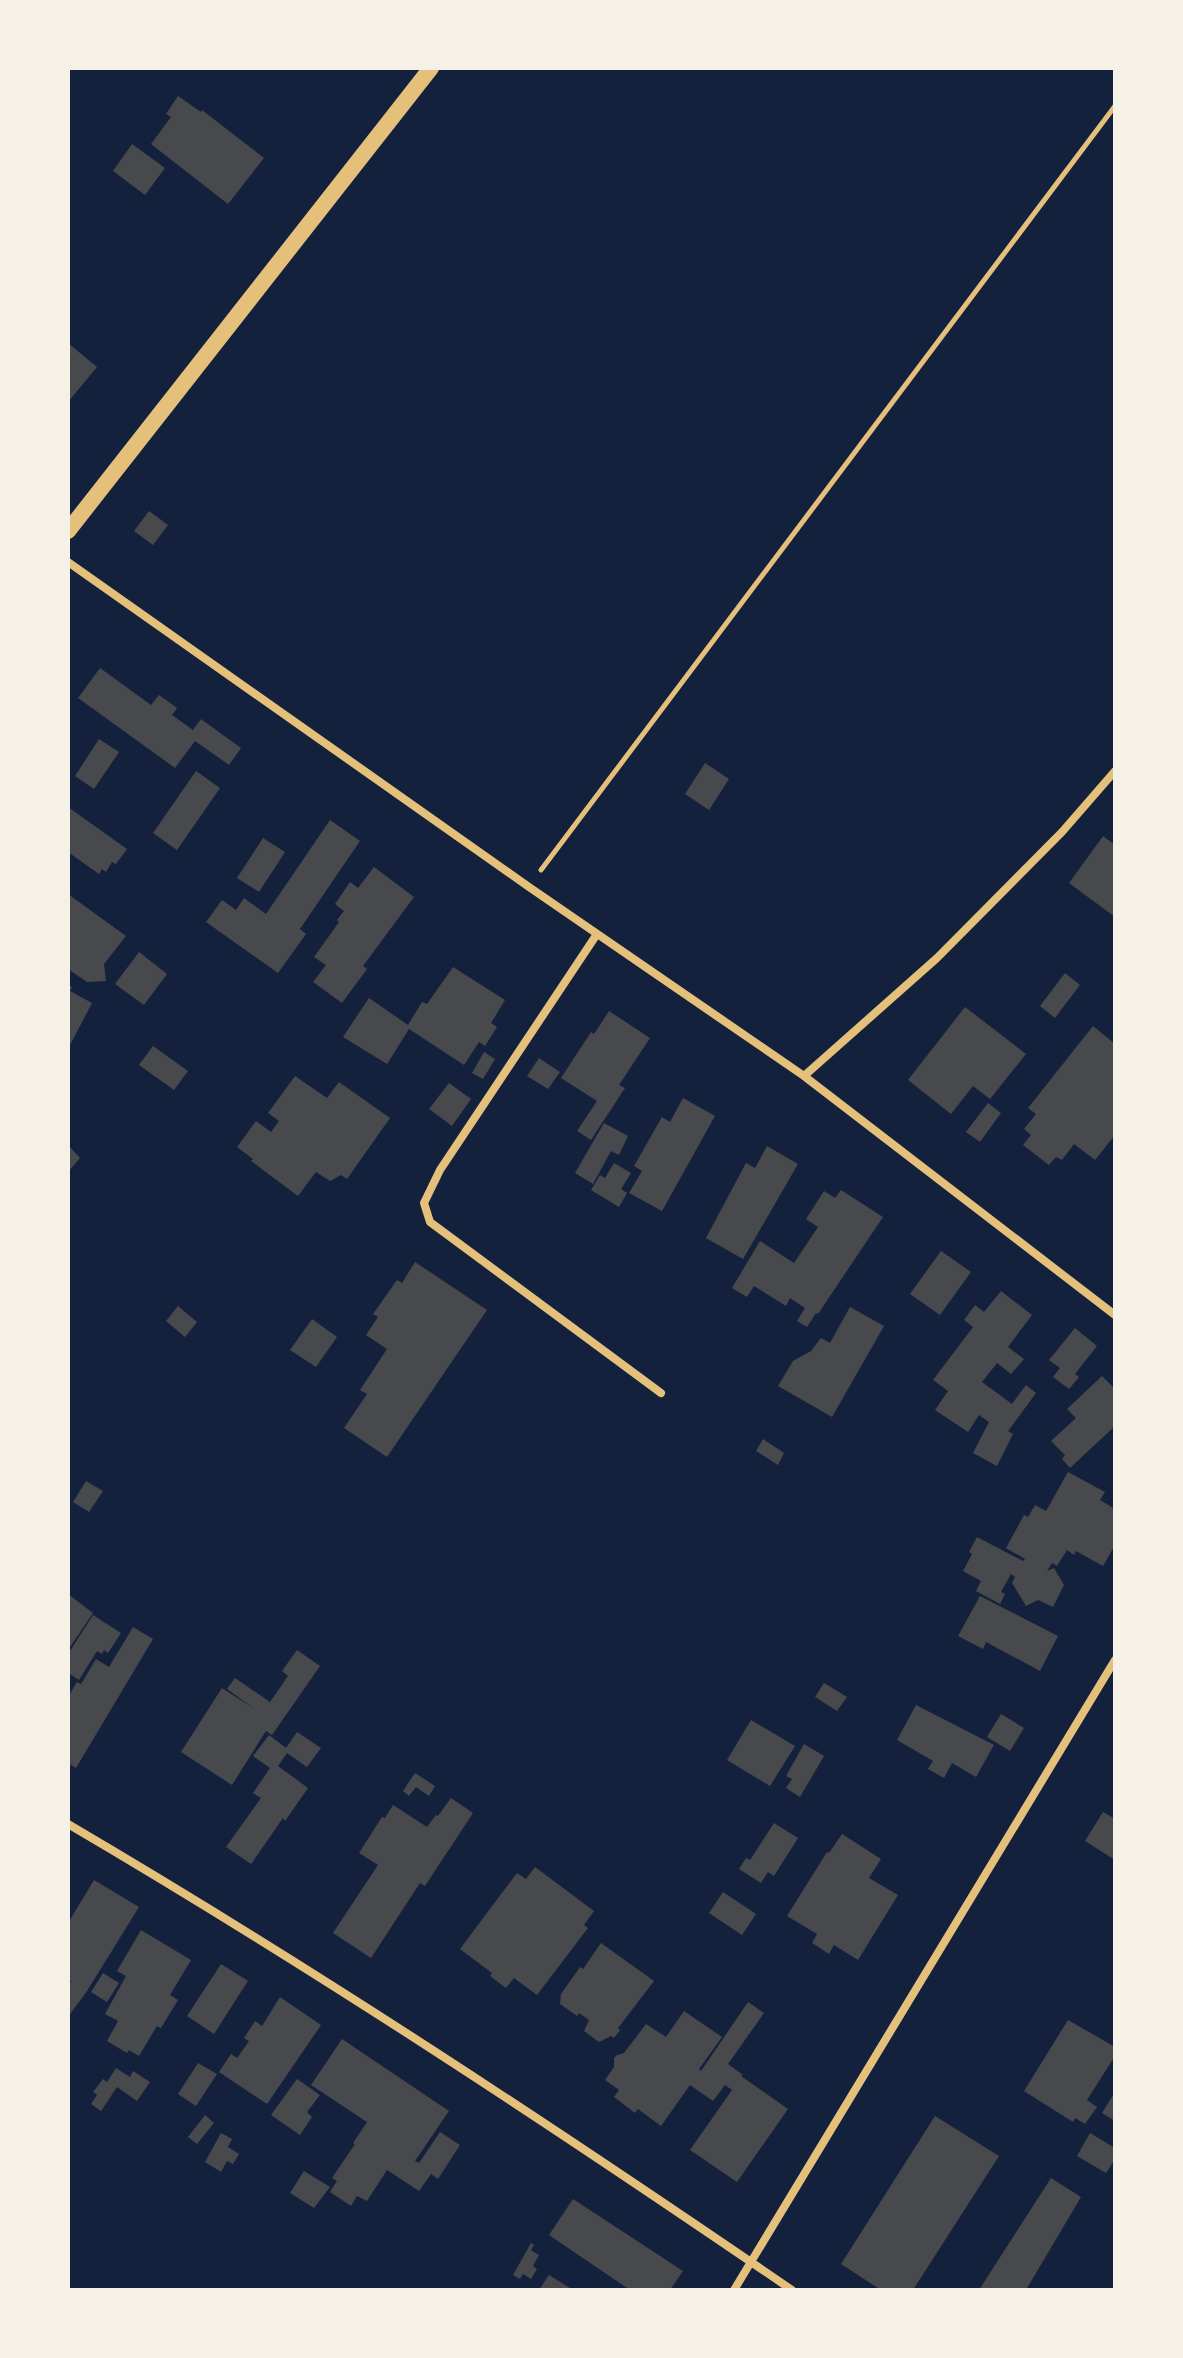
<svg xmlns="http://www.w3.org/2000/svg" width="1183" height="2358" font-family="'Source Sans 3',sans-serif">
<rect width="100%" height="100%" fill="#14213d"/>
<path fill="#48494c" d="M178,96L201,112L202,110L264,158L228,204L151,144L171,117L166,114Z
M132,144L165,168L145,195L113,171Z
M68,343L97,367L68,402Z
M149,511L168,525L153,545L134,531Z
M100,668L151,705L159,695L177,708L172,715L193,730L201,719L241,748L229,765L195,741L175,768L78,698Z
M99,739L119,752L94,789L75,776Z
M705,763L729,779L709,810L685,794Z
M196,771L220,788L177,850L153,833Z
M68,807L127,849L116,864L112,862L106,872L102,869L99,874L68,852Z
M330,820L360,841L300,929L306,934L278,973L206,922L222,900L236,910L244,898L266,914Z
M1103,836L1115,845V917L1069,883Z
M263,838L285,852L259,892L237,878Z
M374,867L414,897L363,966L367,969L342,1003L313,982L326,965L314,957L339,922L337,920L344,911L335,904L350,882L358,888Z
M68,894L126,936L104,964L106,981L87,982L68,969Z
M139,952L167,974L144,1005L115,984Z
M453,967L505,1000L491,1023L497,1027L485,1046L479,1042L464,1065L409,1029L387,1064L343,1037L369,998L408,1025L422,1002L427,1004Z
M1065,973L1080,985L1055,1018L1040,1006Z
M68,985L72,987L70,991L92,1003L68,1049Z
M965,1007L1026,1054L990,1099L973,1086L951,1114L908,1080Z
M609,1011L650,1038L619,1085L625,1088L591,1140L577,1131L597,1101L561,1078L591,1032L594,1034Z
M1093,1026L1115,1044V1135L1095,1160L1074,1144L1062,1160L1056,1157L1049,1165L1023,1145L1031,1135L1024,1129L1036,1114L1028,1108Z
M153,1046L188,1071L174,1090L139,1065Z
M484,1052L495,1059L483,1079L472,1073Z
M539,1058L560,1072L548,1089L527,1076Z
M295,1076L327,1098L339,1082L390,1118L347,1179L341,1175L330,1181L316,1172L298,1196L251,1161L253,1159L237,1147L256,1121L271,1132L279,1121L268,1113Z
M449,1083L471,1099L452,1126L429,1109Z
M683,1098L715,1116L662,1211L629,1193L642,1171L634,1166L662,1117L670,1122Z
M988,1103L1001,1113L980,1142L966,1132Z
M604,1123L628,1136L619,1155L611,1151L593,1184L575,1173Z
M68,1145L80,1158L68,1172Z
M767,1146L798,1164L743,1259L706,1238L746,1163L755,1168Z
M614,1163L631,1173L621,1189L627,1193L619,1207L591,1190L600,1175L605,1178Z
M841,1190L883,1217L818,1314L816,1313L807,1327L797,1321L805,1308L790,1298L786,1306L754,1286L747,1297L732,1288L760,1241L794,1263L818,1227L806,1219L824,1191L835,1198Z
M941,1251L971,1272L940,1315L910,1294Z
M415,1262L487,1310L387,1457L344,1428L367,1394L360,1390L387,1349L366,1335L378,1317L373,1314L397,1280L402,1283Z
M1001,1291L1032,1315L1008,1347L1024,1359L1011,1374L997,1363L982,1382L1012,1404L1026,1385L1036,1393L1008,1431L1013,1434L997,1466L973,1453L989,1422L979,1415L968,1432L935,1410L948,1391L933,1380L973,1327L964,1320L975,1305L984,1312Z
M178,1306L197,1322L185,1337L166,1321Z
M850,1307L884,1326L832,1417L778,1386L793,1361L811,1351L821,1338L830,1343Z
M312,1319L337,1337L316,1367L290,1350Z
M1075,1328L1097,1346L1075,1374L1079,1377L1069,1389L1053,1377L1060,1368L1049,1360Z
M1102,1376L1115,1389V1426L1070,1468L1062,1459L1065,1455L1051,1441L1076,1418L1067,1409Z
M763,1439L784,1453L778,1465L756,1451Z
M1068,1472L1105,1492L1100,1500L1115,1509V1545L1103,1566L1076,1551L1074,1555L1067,1550L1057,1566L1052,1563L1047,1571L1054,1568L1064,1585L1053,1607L1038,1600L1026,1606L1012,1583L1015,1577L1011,1574L1001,1592L1005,1594L1000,1604L976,1591L981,1581L963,1571L972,1554L969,1552L977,1537L1023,1561L1025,1559L1006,1548L1024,1515L1028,1517L1035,1505L1046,1511Z
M86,1481L103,1491L89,1512L73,1502Z
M68,1594L93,1613L68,1650Z
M980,1596L1058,1636L1040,1671L986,1642L983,1649L958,1636Z
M93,1615L121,1633L108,1653L104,1650L102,1654L97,1651L79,1680L68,1673V1654Z
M133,1627L153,1639L76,1768L68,1763V1697L77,1682L81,1684L96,1659L109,1667Z
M297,1650L320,1666L272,1735L266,1731L232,1785L181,1752L222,1688L256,1710L227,1689L235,1678L270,1702L288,1676L282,1671Z
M824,1683L847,1697L837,1711L815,1697Z
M916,1705L994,1745L976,1777L952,1763L944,1778L928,1769L933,1761L897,1740Z
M1001,1714L1024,1728L1010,1751L987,1737Z
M751,1720L795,1746L770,1786L727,1760Z
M297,1732L321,1748L307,1767L287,1753L278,1766L308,1788L285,1821L283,1818L251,1864L226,1847L261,1798L253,1793L270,1768L253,1756L269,1735L286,1748Z
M804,1744L824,1756L800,1797L786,1788L792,1779L786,1776Z
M415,1773L435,1786L429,1796L416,1787L409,1796L403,1791Z
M451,1798L473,1813L425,1886L420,1883L371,1958L333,1933L378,1865L359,1853L382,1817L385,1818L393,1805L427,1827L436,1815L438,1816Z
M1103,1812L1115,1819V1860L1085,1841Z
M774,1823L798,1838L774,1876L768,1872L761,1883L739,1869L746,1858L750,1860Z
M842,1834L881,1859L869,1878L898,1895L858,1960L834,1945L829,1954L812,1943L817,1934L787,1916L827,1852L829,1853Z
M535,1867L594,1911L584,1925L588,1928L537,1995L514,1978L506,1988L490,1976L492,1973L460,1949L517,1873L526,1879Z
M94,1880L139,1907L87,1991L68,2017V1986L71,1981L68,1979V1923Z
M723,1892L756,1914L742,1935L709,1913Z
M141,1930L191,1960L170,1995L178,2000L161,2028L157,2026L139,2056L129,2050L127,2053L107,2041L118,2021L105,2014L126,1976L117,1971Z
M601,1943L654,1981L618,2028L620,2030L614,2038L611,2036L599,2042L584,2031L589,2020L579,2013L577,2016L560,2004L561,1994L580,1967L583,1969Z
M221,1964L248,1981L214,2034L187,2016Z
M103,1973L119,1983L107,2002L91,1992Z
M280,1997L321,2025L267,2104L219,2072L231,2054L237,2058L249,2041L244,2038L255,2021L262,2026Z
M748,2002L764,2013L728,2064L743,2075L741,2076L788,2109L737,2182L690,2150L732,2090L725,2085L713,2101L690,2085L661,2126L638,2109L635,2113L614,2097L619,2090L605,2080L614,2067V2058L617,2055L624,2053L646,2024L666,2037L684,2011L722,2037L699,2069L701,2071Z
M1068,2020L1115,2047V2056L1087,2100L1097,2107L1085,2124L1075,2118L1073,2122L1024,2091Z
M342,2039L449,2111L415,2161L419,2163L440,2132L460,2145L438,2179L431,2174L419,2191L387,2170L367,2201L357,2196L351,2206L330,2192L337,2181L332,2178L355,2144L353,2143L367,2122L311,2085Z
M198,2063L217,2074L196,2106L178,2094Z
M116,2068L130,2077L133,2071L150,2082L137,2101L117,2087L101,2111L91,2104L97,2095L93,2092L103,2079L107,2082Z
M297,2079L320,2095L307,2112L312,2117L300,2135L271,2115Z
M1115,2092V2121L1102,2113Z
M205,2115L214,2123L197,2144L188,2137Z
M935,2116L999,2156L913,2290H881L841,2264Z
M221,2133L232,2139L228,2147L239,2154L233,2164L227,2161L221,2172L205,2162Z
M1090,2133L1115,2148V2159L1106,2173L1077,2156Z
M304,2171L330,2187L314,2208L290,2193Z
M1051,2178L1081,2197L1026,2290H979Z
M573,2199L683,2271L670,2290H630L549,2235Z
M531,2243L534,2245L531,2250L539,2255L533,2266L537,2269L531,2279L523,2274L520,2279L513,2275Z
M549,2275L573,2290H539Z"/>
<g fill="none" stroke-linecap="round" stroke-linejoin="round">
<path stroke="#e5c07b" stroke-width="5" d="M541,870L1115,106"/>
<path stroke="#e5c07b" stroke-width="8" d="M68,562L529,887L804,1076L1115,1315
M597,934L440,1170L424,1203L430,1222L661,1393
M804,1076L937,958L1062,832L1115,771
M68,1824C315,1969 555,2128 792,2290
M734,2290L1115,1660"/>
<path stroke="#e5c07b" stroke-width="16" d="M68,531L431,68"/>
</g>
<rect width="1183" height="2358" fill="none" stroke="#f6f1e7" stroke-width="140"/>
</svg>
